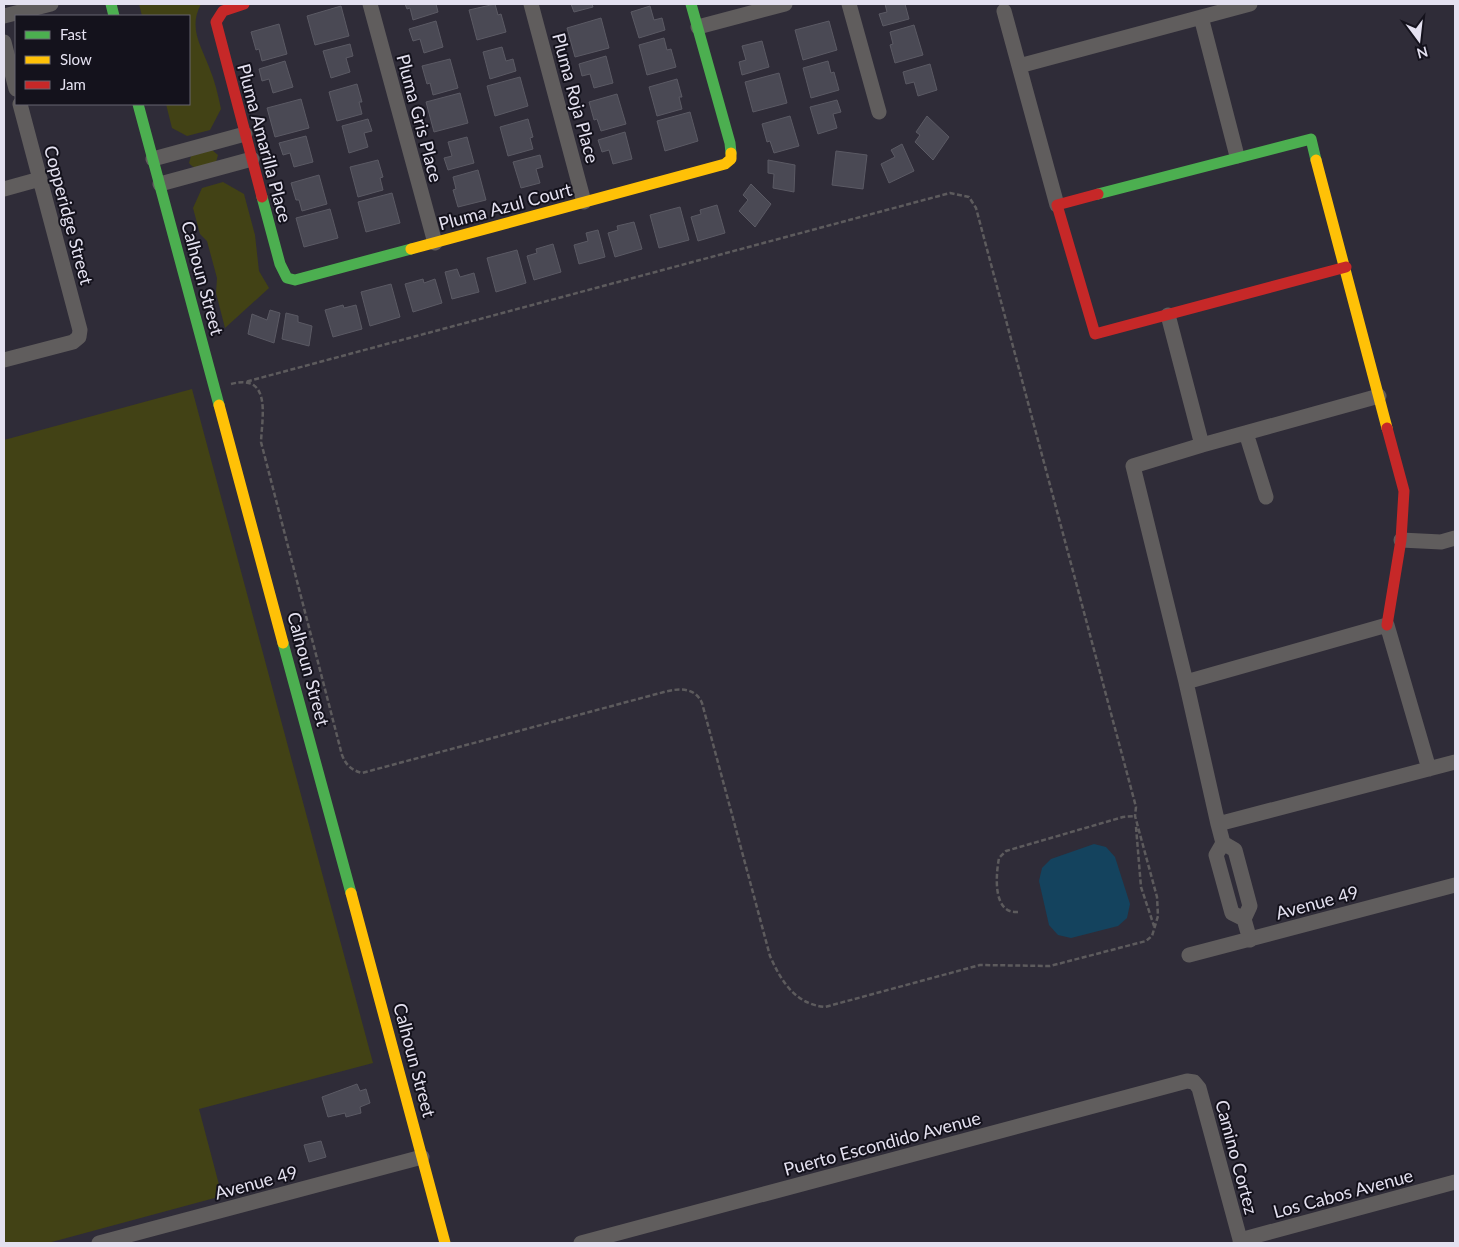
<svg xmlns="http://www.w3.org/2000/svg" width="1459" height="1247" font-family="Lato,sans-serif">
<rect width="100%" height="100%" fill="#2f2c38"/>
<path fill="#424215" d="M139,4H201C188,28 201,45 209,67C215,81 218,95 221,109L210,130L187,136L172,128L166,104H189V16H142Z
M212,150L218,155L216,162C207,165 195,172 189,163L191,156Z
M223,182L244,194L255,235L259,271L269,288L225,328L216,293L217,278L207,241L200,234L193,208L202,188Z
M192,389L373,1063L199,1109L222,1196L48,1243H4V440Z"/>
<path fill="#14435e" d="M1094,844L1106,847L1115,857L1130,904L1127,918L1118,926L1071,938L1058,935L1049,925L1039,881L1042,868L1051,859Z"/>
<path fill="#4a4954" stroke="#5b5a64" d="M405,4H436L438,12L413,20L410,8L407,9Z
M495,4L498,15L501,14L506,32L477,40L469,10Z
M571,4H592L593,7L574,12Z
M885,4H905L909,19L883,26L879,14L887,12Z
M341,6L349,36L315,45L307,16Z
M650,6L654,20L662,18L665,30L639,38L631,12Z
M601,18L609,48L575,57L567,28Z
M436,21L443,47L424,53L420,39L413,41L409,29Z
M829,21L837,50L803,60L795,30Z
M279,24L287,54L262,61L259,49L256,50L251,32Z
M914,25L923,55L895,63L890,45L893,44L890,32Z
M664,38L667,50L671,49L676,67L647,75L639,45Z
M762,41L769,67L742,75L739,62L746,60L742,46Z
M350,44L353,56L346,58L350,72L331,78L323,51Z
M502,47L506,61L513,59L516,71L490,79L483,52Z
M606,56L613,83L594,88L590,74L582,76L579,64Z
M450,59L458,88L433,95L430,83L427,84L422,66Z
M285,61L293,87L273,93L269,79L262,81L259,69Z
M828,61L831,73L834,72L839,90L811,98L803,68Z
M930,64L937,90L918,96L914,82L906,84L903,72Z
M779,73L787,103L753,112L745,82Z
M520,77L528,106L495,116L487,86Z
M677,79L682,97H679L682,109L657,116L649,87Z
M357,84L362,102H359L362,114L337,121L329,92Z
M460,93L468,123L434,132L426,102Z
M617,94L626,124L601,131L597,119L594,120L589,102Z
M301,99L309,128L275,137L267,108Z
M837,100L841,112L833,114L837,128L818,134L810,107Z
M690,112L698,141L665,151L657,121Z
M790,116L799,146L774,153L770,141L767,142L762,124Z
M927,116L949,137L933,160L915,142L920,135L916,132Z
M368,119L372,131L364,133L368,147L349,153L342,126Z
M528,119L533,137L530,138L533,149L508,156L500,127Z
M625,132L632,159L613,164L609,150L602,152L598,140Z
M306,136L313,162L294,167L290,153L283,155L279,143Z
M467,137L474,163L448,170L444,158L452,156L448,142Z
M902,144L914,171L889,183L881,164L895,157L891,150Z
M836,151L867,155L863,189L832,185Z
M540,155L543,167L536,169L540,183L521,188L513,162Z
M378,160L383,177L380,178L383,190L358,197L350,167Z
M768,160L795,165L794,192L773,188L774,174L768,173Z
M478,170L486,200L458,207L453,190L456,189L453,177Z
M319,175L327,204L302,211L299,200H296L291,183Z
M751,184L771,204L755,227L739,211L748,200L743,195Z
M392,193L400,223L366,232L358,202Z
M717,205L725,233L698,241L691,217L701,214L700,210Z
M680,207L689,240L659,248L650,215Z
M330,209L338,238L304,247L296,218Z
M634,222L642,249L615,257L608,233L618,230L617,226Z
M598,230L605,257L579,264L574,245L588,241L586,233Z
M553,244L561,272L534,280L527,256L537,253L536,249Z
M517,250L526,283L496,292L487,258Z
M457,269L460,277L474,273L479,292L452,299L445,272Z
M423,279L424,283L435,279L442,303L413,312L405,284Z
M391,284L400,317L370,326L361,292Z
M343,305L344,308L356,305L362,329L333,337L325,310Z
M270,310L280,313L274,343L248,334L252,314L267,320Z
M286,313L298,316V322L312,326L309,346L282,339Z
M357,1084L360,1091L366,1089L370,1103L360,1107L361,1113L346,1117L345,1113L328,1117L322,1097Z
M321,1141L326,1157L309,1162L304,1145Z"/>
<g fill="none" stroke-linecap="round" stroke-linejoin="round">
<path stroke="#5d5b5d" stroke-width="2.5" stroke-dasharray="5 2.5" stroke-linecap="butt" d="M231,384C272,373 262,417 261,442L342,755C346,765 351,770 362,773L664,692C679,688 695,687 702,703L770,956C781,981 795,1004 825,1007L980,965L1050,966L1146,941L1152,936L1158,916L1157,897L1135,816L1136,807L976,208L969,197L950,193L245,382
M1136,827L1141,887L1154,926
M1018,912C992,914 996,874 999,858L1006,851L1123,817L1135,816"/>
<path stroke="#605d5d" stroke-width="15" d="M370,4L435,243
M531,4L584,202
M849,4L879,112
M1004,11L1019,66
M4,16L51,4
M1201,17L1237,156
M698,27L785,4
M4,42L16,89
M153,159L245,134
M160,184L252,159
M4,189L40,179
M1057,205L1019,66L1250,4
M1168,315L1202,445L1379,396
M4,360L73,342L79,337L80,330L20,104
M1246,433L1266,497
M1401,540L1441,542L1455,538
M1186,682L1133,466L1202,445
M1218,824L1186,682L1387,625L1429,769
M1223,843L1216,855L1232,913L1244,919
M1250,940L1244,919L1250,906L1235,850L1223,843L1218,824L1455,762
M1189,955L1455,885
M1240,1240L1455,1182
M99,1243L422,1157
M581,1243L1187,1081L1194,1082L1199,1088L1241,1243"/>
<path stroke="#4caf50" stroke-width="11" d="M111,4L114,16
M691,4L730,143L731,153
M138,104L219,405
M1098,194L1311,139L1316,160
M262,197L280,264L287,278L295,280L411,249
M283,643L351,893"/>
<path stroke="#ffc107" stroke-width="11" d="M1316,160L1387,428
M411,249L725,164L731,159V153
M219,405L283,643
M351,893L445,1243"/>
<path stroke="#c62828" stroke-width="11" d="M244,4L223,11L216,22L262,197
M1098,194L1057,205L1095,334L1346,267
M1387,625L1401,540L1404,491L1387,428"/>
</g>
<g text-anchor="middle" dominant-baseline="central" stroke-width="4" stroke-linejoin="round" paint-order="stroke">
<g font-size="18" fill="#e4e1f0" stroke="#14121c">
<text transform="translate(576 98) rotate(75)">Pluma Roja Place</text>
<text transform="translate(420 118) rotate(75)">Pluma Gris Place</text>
<text transform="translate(265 143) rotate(75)">Pluma Amarilla Place</text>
<text transform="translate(505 206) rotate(-15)">Pluma Azul Court</text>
<text transform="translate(69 215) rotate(75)">Copperidge Street</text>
<text transform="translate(203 278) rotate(75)">Calhoun Street</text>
<text transform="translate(309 669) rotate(75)">Calhoun Street</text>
<text transform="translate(1317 902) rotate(-15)">Avenue 49</text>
<text transform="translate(415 1060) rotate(75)">Calhoun Street</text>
<text transform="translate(882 1143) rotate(-15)">Puerto Escondido Avenue</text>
<text transform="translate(1237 1157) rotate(75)">Camino Cortez</text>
<text transform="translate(256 1182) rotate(-15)">Avenue 49</text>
<text transform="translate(1343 1193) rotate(-15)">Los Cabos Avenue</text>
</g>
</g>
<rect width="1459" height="1247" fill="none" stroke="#e4e1f0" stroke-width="10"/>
<rect x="15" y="15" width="175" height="90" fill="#14121c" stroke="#676571"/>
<rect x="25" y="31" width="25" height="8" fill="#4caf50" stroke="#676571"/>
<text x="60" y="40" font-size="15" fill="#e4e1f0">Fast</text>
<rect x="25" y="56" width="25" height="8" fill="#ffc107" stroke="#676571"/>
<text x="60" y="65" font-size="15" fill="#e4e1f0">Slow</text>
<rect x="25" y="81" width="25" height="8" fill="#c62828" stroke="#676571"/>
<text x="60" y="90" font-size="15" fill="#e4e1f0">Jam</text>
<g transform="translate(1419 40) rotate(165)" stroke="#14121c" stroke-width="4" paint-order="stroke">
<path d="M0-4L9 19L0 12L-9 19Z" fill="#e4e1f0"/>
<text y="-8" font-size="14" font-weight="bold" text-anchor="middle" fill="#e4e1f0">N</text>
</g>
</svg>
